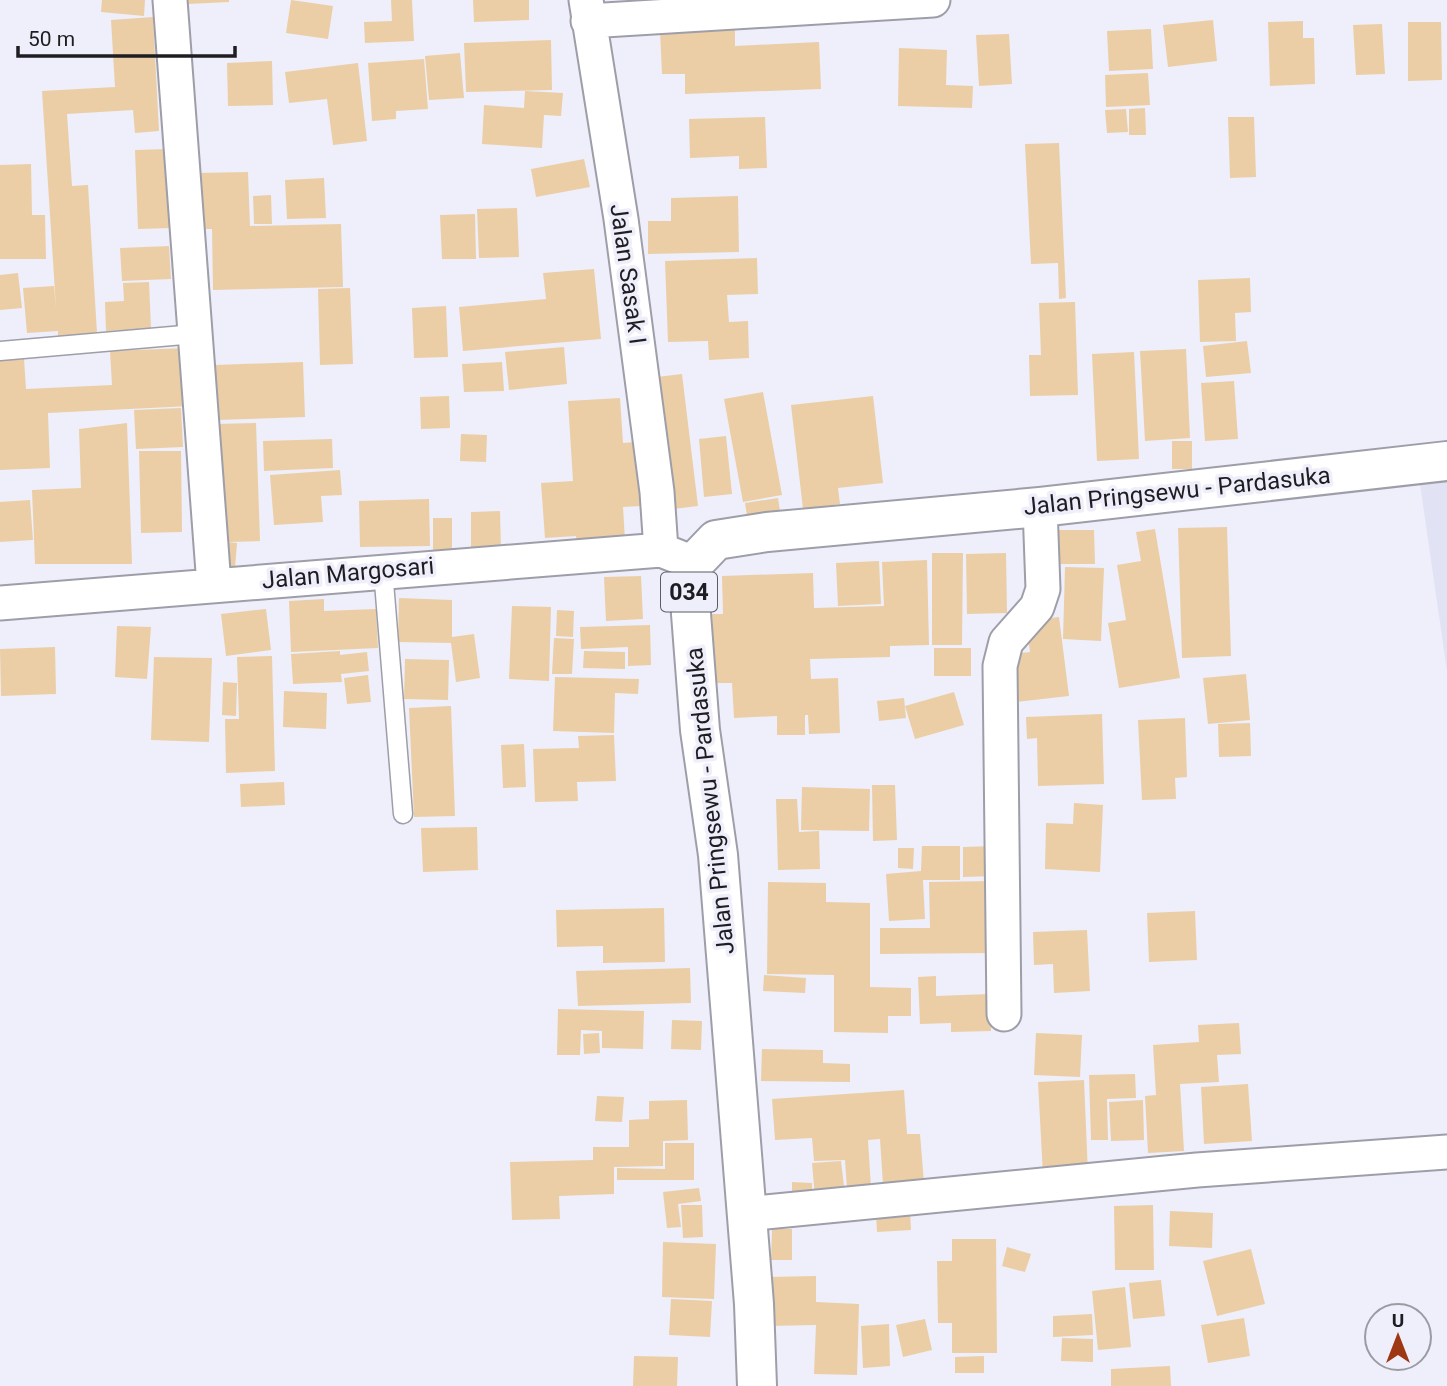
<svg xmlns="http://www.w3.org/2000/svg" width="1447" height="1386" font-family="Roboto,sans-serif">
<rect width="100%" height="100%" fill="#eeeffa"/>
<path fill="#e2e2f5" d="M1447,481V671L1420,484Z"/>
<path fill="#ebcea5" d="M102,0H145L144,16L101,12Z
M188,0H229V2L188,4Z
M291,0L333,6L328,39L286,33Z
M391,0H412L414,41L365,43L364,22L392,21Z
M473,0H529V20L474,22Z
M153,17L159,131L135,133L133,110L67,114L72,186L88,185L97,333L58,336V331L27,333L23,288L54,286L56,308L42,91L115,87L111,20Z
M1213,20L1217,61L1168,67L1163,25Z
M1303,21V38H1314L1315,84L1270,86L1268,22Z
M1408,22H1441L1442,80L1408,81Z
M1382,24L1385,74L1356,75L1353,25Z
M735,28V46L819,42L821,89L685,94V74H662L660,31Z
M1151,29L1153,69L1109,71L1107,31Z
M1009,34L1012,84L979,86L976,35Z
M551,40L552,90L466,92L464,43Z
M899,48L947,50L946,85L973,86L972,108L898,106Z
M460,53L464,98L429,100L425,56Z
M424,59L428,109L396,111V119L372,121L368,63Z
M272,61L273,105L228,106L227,63Z
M358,63L367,141L333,145L327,99L289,103L285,72Z
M1148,73L1150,105L1106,107L1105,75Z
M525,91L563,93L561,116L544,115L542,148L482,144L484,105L524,108Z
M1145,108L1146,135H1129V109Z
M1126,109L1128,132L1107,133L1105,110Z
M765,117L767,168L739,169V156L690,158L689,119Z
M1228,117H1254L1256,177L1230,178Z
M1059,143L1066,298L1059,299L1058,263L1031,264L1025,144Z
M169,149L171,228L138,229L135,150Z
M584,159L590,187L536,197L531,169Z
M31,164L32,215H45L46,259H0V165Z
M248,172L250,226L341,224L343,287L213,290L212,229H198L197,173Z
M324,178L326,218L287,219L285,180Z
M271,195L272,224H254L253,196Z
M738,196L739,252L648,254V221H671V198Z
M517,208L519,257L479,258L477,209Z
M475,214L476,259H442L440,215Z
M169,246L171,279L122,281L120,248Z
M757,258L758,294L727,295L729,322L748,321L749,358L709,360L708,341L668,342L665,261Z
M594,269L601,339L463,351L459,307L546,299L543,273Z
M18,273L22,308L0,310V275Z
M1250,278L1251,312L1235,313L1236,341L1200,342L1198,280Z
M149,282L151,329L106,331L105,302L124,301L123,283Z
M350,288L353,364L320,365L318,289Z
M1075,302L1078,395L1030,396L1029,355H1041L1039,303Z
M446,306L448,357L414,358L412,308Z
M1247,341L1251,373L1206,377L1203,346Z
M564,347L567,384L509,390L505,352Z
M187,348L190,406L48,413L50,468L0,470V360L24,359L26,389L112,385L110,351Z
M1186,349L1190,438L1145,441L1140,351Z
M1134,352L1139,459L1097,461L1092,354Z
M303,362L305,417L217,420L215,365Z
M502,362L504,391L464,392L462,364Z
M682,374L698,506L673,509L657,377Z
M1234,381L1238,439L1205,441L1201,383Z
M763,392L782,495L743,502L724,399Z
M449,396L450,428L421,429L420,397Z
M873,396L883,483L838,488L840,504L803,509L791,405Z
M620,398L623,443L636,442L640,506L623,507L625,540L577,544L576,536L545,538L541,483L573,481L568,401Z
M181,408L183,447L136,449L134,410Z
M127,423L132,564H35L32,490L81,488L79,429Z
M256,423L260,541L228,542L237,543L235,568H224L215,424Z
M461,434L487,435L486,462L460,461Z
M726,436L732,494L704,497L699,439Z
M332,439L333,468L264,471L263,441Z
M1172,441H1192V469H1172Z
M139,451H181L182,532L141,533Z
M340,470L342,495L321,496L323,522L274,525L270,475Z
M778,498L781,517L748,522L745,503Z
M429,499L430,546L360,547L359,501Z
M30,500L33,540L0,542V502Z
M500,511L501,551H471V512Z
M433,518H452V556H433Z
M1227,527L1231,656L1182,658L1178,528Z
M1155,529L1180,678L1119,688L1108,623L1126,620L1117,565L1141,561L1136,532Z
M1053,530H1094L1095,564H1054Z
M932,553H963L962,645H932Z
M1006,553L1007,613L967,614L966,554Z
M927,560L929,645L890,646V657L810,659L811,679L838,678L840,733L809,734L808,715H805V735H777V716L734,718L732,683H714L712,614H723L722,576L813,573L814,608L884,606L882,562Z
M879,561L881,604L838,606L836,563Z
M1065,567L1104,568L1101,641L1063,639Z
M641,576L643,619L606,621L604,577Z
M399,598L452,600V637L474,634L480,678L456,682L451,643L398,642Z
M324,599V611L376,609L378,648L291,652L289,601Z
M512,606L551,607L549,681L509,679Z
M266,609L271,650L226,656L221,614Z
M557,610L574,611L573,637L556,636Z
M1059,617L1069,696L1016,702L1011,654L1030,652L1026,621Z
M650,625L651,665L628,666V647L581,649L580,627Z
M117,626L151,627L147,679L115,677Z
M554,638L574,639L572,674H552Z
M55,647L56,694L1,696L0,649Z
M934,648H971V676H934Z
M340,651V655L367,652L369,671L341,674L342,682L293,684L291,654Z
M584,651L625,652V669L583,668Z
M272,656L275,771L226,773L225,719H239L237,657Z
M154,657L212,658L209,742L151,740Z
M405,659L449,660L448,700L404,699Z
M1246,674L1250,720L1208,724L1203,678Z
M368,675L371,702L347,704L344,678Z
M555,677L639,679L638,694L615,693L614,733L553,731Z
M223,682L237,683L236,716L222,715Z
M284,691L327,693L326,729L283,727Z
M954,692L964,725L915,739L905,706Z
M904,698L906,718L879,721L877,701Z
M451,706L455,816L414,817L409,708Z
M1102,714L1104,784L1038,786L1037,738L1027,739L1026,717Z
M1185,718L1187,777L1175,778L1176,799L1142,800L1138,720Z
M1250,723L1251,756L1219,757L1218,724Z
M614,735L616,781L577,782L578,801L535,802L533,749L579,748L578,736Z
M524,744L526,787L503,788L501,745Z
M284,782L285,805L241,807L240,784Z
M872,785H895L897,840L873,841Z
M802,787L870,789L869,831L801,830Z
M776,799H797L799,832L819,831L820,869L778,870Z
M1074,803L1103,805L1100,872L1045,869L1046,823L1073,824Z
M477,827L478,870L423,872L421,828Z
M922,846H960V880H923L925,919L889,921L886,874L921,871Z
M996,846V876L963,877V847Z
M898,848H914L913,869L898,868Z
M992,881L993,953L880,954V928H930L929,882Z
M768,882L826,883V902L870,903V987L911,988V1016H888V1033L834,1032V975L767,974Z
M664,908L665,962L603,963V946L557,947L556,910Z
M1195,911L1197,960L1149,962L1147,913Z
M1087,930L1090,991L1054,993L1053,964L1034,965L1033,932Z
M690,968L691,1003L578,1006L576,971Z
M764,975L806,978L805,993L763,991Z
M936,976V996L990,994L991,1031L951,1032V1023L920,1024L918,977Z
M558,1009L644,1011L643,1049L602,1048V1031L581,1030L580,1055H557Z
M672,1020L702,1021L701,1050L671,1049Z
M1239,1023L1241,1054L1217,1055L1219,1082L1180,1084L1184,1151L1148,1153L1145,1096L1156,1095L1153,1045L1199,1042L1198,1025Z
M599,1033L600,1053L584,1054L583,1034Z
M1036,1033L1082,1035L1080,1077L1034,1075Z
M762,1049L823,1050V1063L850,1064V1082L761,1081Z
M1135,1074L1136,1098L1107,1099L1108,1140H1091L1089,1075Z
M1084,1080L1088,1174L1043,1175L1038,1082Z
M1248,1084L1252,1141L1204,1144L1201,1087Z
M904,1090L907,1134H920L924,1183L883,1185L880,1139L868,1140L871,1188L847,1189L845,1160L814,1161L812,1138L775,1140L772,1099Z
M597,1096L624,1097L622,1122L595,1121Z
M687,1100L688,1140L663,1141V1166L614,1167V1194L559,1196L560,1219L512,1220L510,1162L593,1160V1147H629V1120L649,1119V1101Z
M1143,1100L1144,1140L1111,1141L1109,1102Z
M665,1143H694V1180H617V1168L665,1169Z
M841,1161L845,1195L815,1198L812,1163Z
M792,1182L812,1183V1203L792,1202Z
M699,1188L701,1201L678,1204L681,1227L667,1228L663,1192Z
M681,1205H702L703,1237L683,1238Z
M1153,1205L1154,1270H1115L1114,1206Z
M1170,1211L1213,1213L1212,1248L1169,1246Z
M910,1212L911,1230L877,1232L876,1214Z
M772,1229H792V1260H771Z
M952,1239H996L997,1353H952V1323H938L937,1261H952Z
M663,1242L716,1244L714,1299L662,1297Z
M1007,1247L1031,1254L1025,1272L1002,1266Z
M1251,1249L1265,1304L1217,1316L1203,1261Z
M816,1276V1302L859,1304L857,1375L814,1374L816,1325L769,1326L768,1277Z
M1161,1280L1165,1316L1133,1319L1129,1283Z
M1125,1287L1131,1347L1098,1350L1092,1291Z
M671,1299L712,1301L710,1337L669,1335Z
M1092,1314L1093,1335L1053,1337V1316Z
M1244,1318L1250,1356L1208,1363L1201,1325Z
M925,1319L932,1350L903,1357L896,1325Z
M889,1324L890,1366L863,1368L861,1326Z
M1062,1338L1093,1339V1362L1061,1361Z
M634,1356L678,1357L677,1386H633Z
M984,1356V1373H955V1357Z
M1170,1366L1171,1386H1111V1369Z"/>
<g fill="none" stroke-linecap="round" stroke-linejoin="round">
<g stroke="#9e9ea9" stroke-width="21">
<path id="service" d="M0,351L195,334
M383,570L403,814"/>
</g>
<g stroke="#9e9ea9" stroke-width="37">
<path id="minor" d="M170,0L214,585
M586,0L621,219L657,492L661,550
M588,21L933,0
M0,603L661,550L694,563
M1004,1014L1000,666L1006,642L1037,607L1043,589L1040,507
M745,1214L1197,1170L1447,1152"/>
</g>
<g stroke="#9e9ea9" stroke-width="42">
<path id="primary" d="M757,1386L754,1304L718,855L700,730L689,588L694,563L716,540L767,532L1040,507L1447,461"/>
</g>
<use href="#service" stroke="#fff" stroke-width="18"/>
<use href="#minor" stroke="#fff" stroke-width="33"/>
<use href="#primary" stroke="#fff" stroke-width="38"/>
</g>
<g text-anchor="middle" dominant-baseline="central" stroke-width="7" stroke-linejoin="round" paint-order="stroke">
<rect fill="#eeeffa" stroke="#5c5d63" stroke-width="2" x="661" y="572.5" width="56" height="39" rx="5"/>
<g font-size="23" font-weight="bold" fill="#1e1e22">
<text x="689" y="592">034</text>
</g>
<g font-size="24" fill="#1e1e22" stroke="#eeeffa">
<text transform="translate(628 274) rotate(82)">Jalan Sasak I</text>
<text transform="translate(1177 491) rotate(-6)">Jalan Pringsewu - Pardasuka</text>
<text transform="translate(348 573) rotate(-5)">Jalan Margosari</text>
<text transform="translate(710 801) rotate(-96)">Jalan Pringsewu - Pardasuka</text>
</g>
</g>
<g transform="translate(1398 1337)"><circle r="33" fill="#eeeffa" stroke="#9b9ba4" stroke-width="2"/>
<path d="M0-5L12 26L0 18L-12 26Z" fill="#9e3713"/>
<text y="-10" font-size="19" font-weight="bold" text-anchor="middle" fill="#1e1e22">U</text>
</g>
<path d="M18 46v10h217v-10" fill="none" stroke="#1e1e22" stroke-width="3.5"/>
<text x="28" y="46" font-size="21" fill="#1e1e22" stroke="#eeeffa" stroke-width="5" paint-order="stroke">50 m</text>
</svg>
